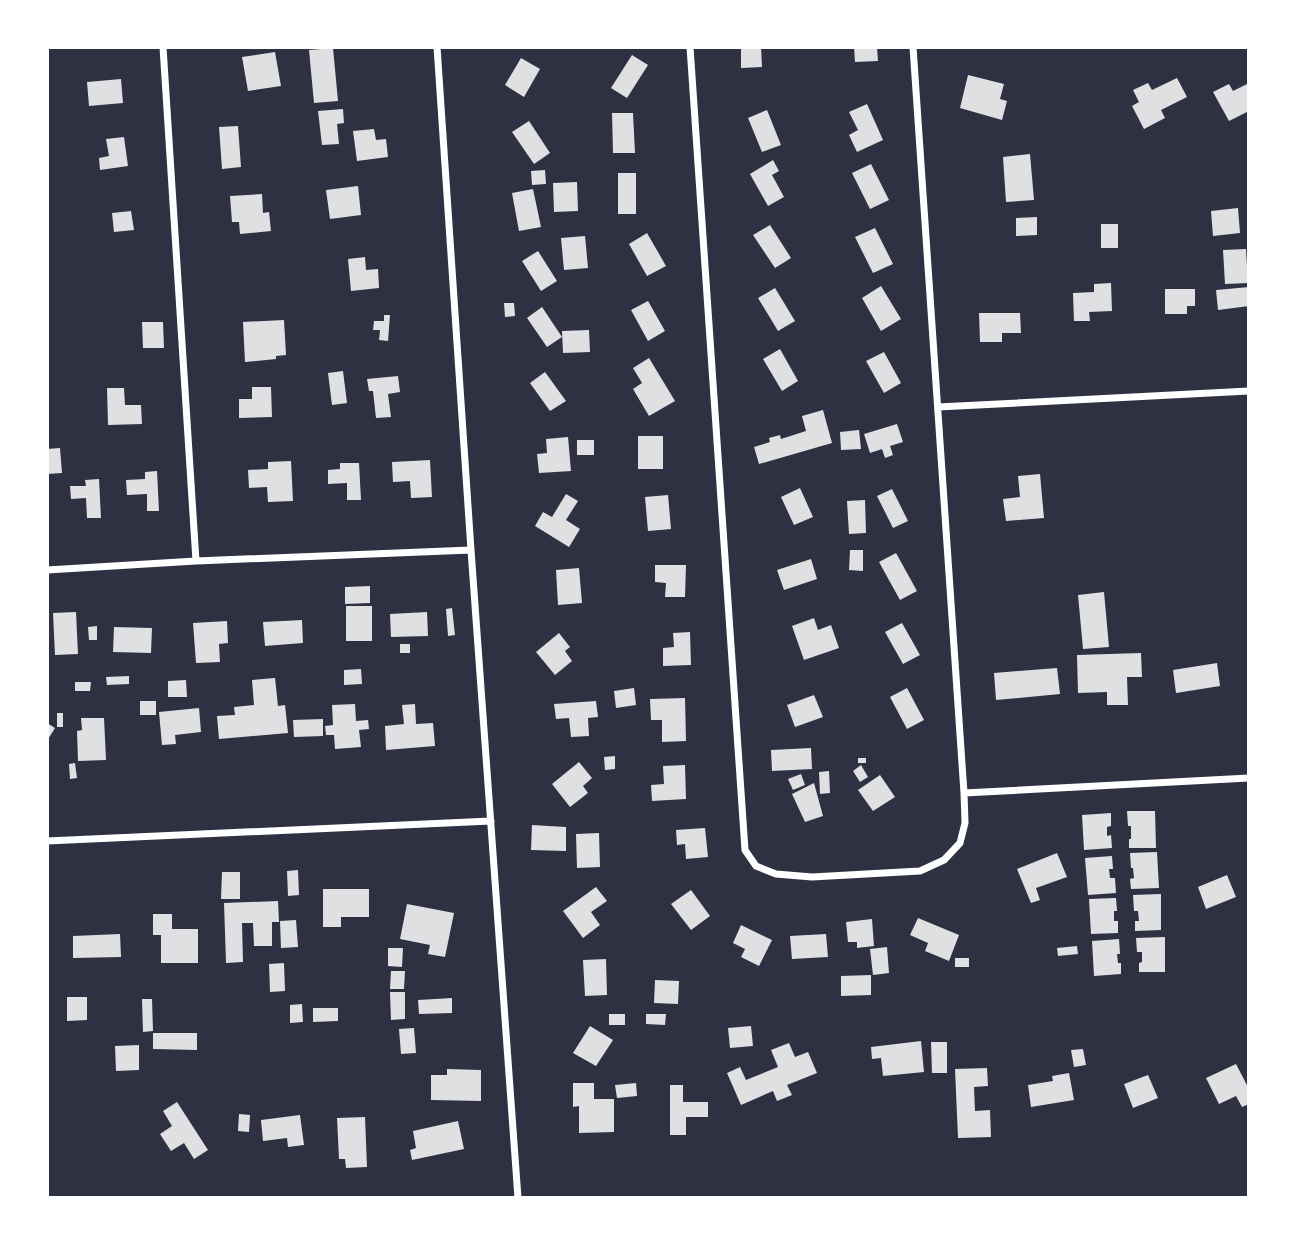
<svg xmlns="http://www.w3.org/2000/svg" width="1296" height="1245" font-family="'Exo 2',sans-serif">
<rect width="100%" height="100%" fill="#2d3142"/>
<path fill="#e0e0e3" d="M741,47H761L762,67L741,68Z
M854,47H877L878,61L855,62Z
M333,48L338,101L314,103L309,50Z
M275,52L281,86L248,91L242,57Z
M632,55L648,65L627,98L611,88Z
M521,58L540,69L524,97L505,85Z
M968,75L1004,84L1000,99L1007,101L1002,120L960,108Z
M1177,78L1187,97L1161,110L1165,118L1144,129L1132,106L1139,102L1133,90L1148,83L1152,90Z
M121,79L123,103L89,106L87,82Z
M1249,83V111L1229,121L1213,92L1229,84L1233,91Z
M867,104L883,140L857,152L849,135L858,130L849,112Z
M343,109L344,123L337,124L339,144L322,145L318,111Z
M767,110L781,145L762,152L748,118Z
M612,113H633L635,153H613Z
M529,121L550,153L534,164L512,132Z
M238,126L241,167L222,169L219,127Z
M374,129L376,140L386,139L388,157L357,161L353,131Z
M124,137L128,166L100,170L99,158L109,156L106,139Z
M1030,154L1034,200L1006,202L1003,157Z
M773,160L779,171L772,175L784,197L768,206L750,174Z
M871,164L889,200L870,209L852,173Z
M545,170L546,184L532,185L531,171Z
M618,173H636V214H618Z
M577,182L578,211L554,212L553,183Z
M358,186L361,215L330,219L326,190Z
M533,189L541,227L519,231L512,193Z
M262,194L263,213L269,212L271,231L240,234L239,222H232L230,196Z
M1238,208L1240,233L1213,236L1211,211Z
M131,211L134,230L114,232L112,213Z
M1037,217V235L1016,236V218Z
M1101,224H1118V248H1101Z
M770,225L791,258L775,268L753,235Z
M875,228L893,264L873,273L855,237Z
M647,233L666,266L647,276L629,244Z
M585,236L588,268L564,270L561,238Z
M1246,249L1248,283L1225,284L1223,250Z
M538,251L557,281L541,291L522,261Z
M365,257L366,270L378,269L379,288L351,291L348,259Z
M1111,283L1112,311L1089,312L1090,321H1074L1073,293L1094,292V284Z
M881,286L901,319L881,331L862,298Z
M1249,287V306L1218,310L1216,290Z
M775,288L795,321L778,331L758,298Z
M1165,289H1195V306H1187V314H1165Z
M648,301L665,331L648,341L631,310Z
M504,303H514L515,316L505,317Z
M542,307L562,337L547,347L527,318Z
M979,313H1020L1021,333H1002V342H980Z
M384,315H390L388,341L379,340L380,330H373L374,321H384Z
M284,320L286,355L276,356V359L245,362L243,322Z
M142,322H163L164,348H143Z
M589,330L590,352L563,353L562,331Z
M780,349L798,381L782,391L763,359Z
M884,352L901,383L884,393L866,361Z
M649,358L675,401L649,416L633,389L642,383L633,368Z
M343,371L347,403L332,405L328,373Z
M545,372L566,401L550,411L530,383Z
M398,376L400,392L388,394L391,417L376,418L373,391H369L367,379Z
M252,387H271L272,417L239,418V399H252Z
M107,388H124L125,405H141L142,424L108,425Z
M823,410L832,443L759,464L754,447L770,442L769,438L780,435L781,439L806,431L802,416Z
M897,424L903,442L890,446L893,455L885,458L882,449L870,453L864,434Z
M859,430L861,449L841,450L840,432Z
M638,436H663V469H638Z
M568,437L571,471L539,473L537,454L547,453L546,439Z
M577,440H594V455H577Z
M60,448L62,473L47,474V449Z
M430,460L432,497L411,498L410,481L393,482L392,462Z
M291,461L293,501L268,502L267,487L249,488L248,470L268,469V462Z
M340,463H359L361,500H347V483L328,484V470L340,469Z
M157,471L159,511H147V494L127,495L126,480L145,479V472Z
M1040,474L1044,518L1006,521L1003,499L1020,497L1018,476Z
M99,479L101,518H87L86,498L71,499L70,486H86L85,480Z
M800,488L813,517L794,525L781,497Z
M892,489L908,521L893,528L877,496Z
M566,494L578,501L566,520L580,529L569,547L535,526L543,512L552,517Z
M668,495L671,529L648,531L645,497Z
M865,500L866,533L849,534L847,501Z
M850,550H863V571L849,570Z
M896,553L917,591L900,600L879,562Z
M811,559L817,579L784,590L777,570Z
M655,565H686L685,597H665L666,583L655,582Z
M579,568L582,603L558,605L556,570Z
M370,586V603L345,604V587Z
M1104,592L1109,647L1083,649L1078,595Z
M346,606H372V641H346Z
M452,608L455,635L448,636L446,609Z
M76,612L78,654L55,655L53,613Z
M427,612L428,636L391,637L390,614Z
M814,618L818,630L831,625L839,648L804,660L792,626Z
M302,620L303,643L265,646L263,622Z
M227,621L228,643L219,644L220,662L196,663L193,623Z
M902,623L920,655L903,664L885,632Z
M97,626V640H89L88,627Z
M114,627L152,628L151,653L113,652Z
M690,632L691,665L663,666V648L674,647L673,633Z
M559,633L570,647L565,651L572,661L555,675L536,652Z
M400,644H410V653H400Z
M1141,653L1142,677H1127L1128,705H1107V692L1078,693L1077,655Z
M1217,663L1220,686L1176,693L1173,670Z
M1057,668L1060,694L996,700L994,673Z
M361,669L362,684L344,685V670Z
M129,676V684L107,685L106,677Z
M275,678L278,706L285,705L288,733L219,739L217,716L235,715L234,707L254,705L252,680Z
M186,680L187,697H168V681Z
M75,682H91L90,691H75Z
M634,688L636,705L616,708L614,691Z
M907,688L924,720L907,729L890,697Z
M814,695L823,717L795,727L787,705Z
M685,698L686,741L662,742V720H651L650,699Z
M140,701H156V715H140Z
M596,701L598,717L588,718L589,736L571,737L569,718L556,719L554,704Z
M355,704L356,721L368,720L369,729L359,730L361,747L335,749L334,735H326L325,726L333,725L332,705Z
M415,704L416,724L433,723L435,746L386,750L385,726L404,724L402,705Z
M199,708L201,732L175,735L176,744L162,745L159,712Z
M57,713H63V727H57Z
M81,718H104L106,760L78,761L77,731L82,730Z
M323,719V736L294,737L293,720Z
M47,723L55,728L47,741Z
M811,748L812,769L772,771L771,750Z
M615,756V769L605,770L604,757Z
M858,758H866V763H858Z
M579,762L592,778L583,786L588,793L570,807L552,784Z
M75,763L77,778L70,779L69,764Z
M685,765L686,799L652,801L651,785L664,784L663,766Z
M861,765L868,777L860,782L853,771Z
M829,771L830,793L820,794L819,772Z
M801,774L805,785L793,790L788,779Z
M880,775L895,797L873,811L858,790Z
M814,783L823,816L805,822L792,794Z
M1127,811H1155L1156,848H1129V839H1131V826H1128Z
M1111,813V826L1107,827V836L1111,835L1112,848L1084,850L1082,815Z
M532,825L566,827V851L531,850Z
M705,828L708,857L686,859L685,844L677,845L676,830Z
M599,833L600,867L577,868L576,834Z
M1157,852L1159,888L1131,889L1130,879L1134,878L1133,868H1131L1130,853Z
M1057,853L1067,877L1036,888L1040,900L1031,903L1017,869Z
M1112,856L1113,869H1109L1110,878H1115L1116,893L1088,895L1085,858Z
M298,870L299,895L288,896L287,871Z
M222,872H240V899H221Z
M1227,875L1236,897L1206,909L1198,887Z
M596,887L607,901L591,912L600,925L583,938L563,911Z
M323,889H369V917H341V927H323Z
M691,890L710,916L691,930L671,904Z
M1161,894V930L1135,931V921H1139L1138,911H1134L1133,895Z
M1116,898L1117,911H1114V921H1118V933L1091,934L1089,899Z
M278,901L279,922H272V946H254L253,923H242L243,962L226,963L224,903Z
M407,904L454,913L445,957L428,954L430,945L400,939Z
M153,914H172V929H198V963H161V935H153Z
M918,918L959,935L949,961L925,951L928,943L910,935Z
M872,919L874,946L857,948V942H848L846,922Z
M296,920L298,947L281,948L280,921Z
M741,925L772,940L759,966L741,957L745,949L733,943Z
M120,934L121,957L73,958V936Z
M826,934L828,957L792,959L790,936Z
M1165,937V972H1139V963L1142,962V952H1137L1136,938Z
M1119,939L1120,954H1117L1118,963H1121V974L1094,976L1092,941Z
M1077,946L1078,954L1058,956L1057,948Z
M887,947L889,973L873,975L870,949Z
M388,948H403L402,967L388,966Z
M955,958H969V967H955Z
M606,959L607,995L585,996L583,960Z
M284,963L285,991L270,992L269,964Z
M391,971H405L404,989H390Z
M871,975V995L841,996V976Z
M655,980L679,981L678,1004L654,1003Z
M390,992H405V1019L391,1020Z
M67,997H87V1020L67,1021Z
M452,998V1013L419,1014L418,1000Z
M142,999H152L153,1031L143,1032Z
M302,1004L303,1022L290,1023V1005Z
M313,1008H338V1021L313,1022Z
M609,1014H625V1025H609Z
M646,1014H666L665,1025L646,1024Z
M590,1026L613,1040L596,1066L573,1053Z
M751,1026L753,1046L730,1048L728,1028Z
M414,1028L416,1053L401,1054L399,1029Z
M153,1033H197V1050L153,1049Z
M921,1041L924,1072L883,1076L881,1058L872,1059L871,1047Z
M931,1042H947V1073H932Z
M789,1043L795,1057L808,1052L817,1073L787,1085L792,1095L777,1101L773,1091L741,1105L727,1073L740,1067L746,1080L778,1067L771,1050Z
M139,1045V1070L116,1071L115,1046Z
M1083,1049L1086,1065L1074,1067L1071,1050Z
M1236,1064L1249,1089V1104L1242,1107L1236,1096L1219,1104L1206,1078Z
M987,1068L988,1086L974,1087L975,1111L990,1110L991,1137L958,1138L955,1069Z
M447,1069L481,1070V1101L431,1100V1075H447Z
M1069,1073L1074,1100L1031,1107L1028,1085L1053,1081L1052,1076Z
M1148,1075L1158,1098L1133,1108L1124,1084Z
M573,1083H594V1099H614V1132L579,1133V1106L573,1107Z
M636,1083L637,1096L617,1098L615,1085Z
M670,1085H683V1102H708V1117H686V1135H670Z
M177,1102L208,1150L194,1159L184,1143L171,1151L160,1134L172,1126L163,1111Z
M239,1114L250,1115L249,1132L238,1131Z
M300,1115L304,1145L288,1147L287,1138L263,1141L261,1120Z
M365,1117L367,1167L346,1168L345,1159H339L337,1118Z
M458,1121L464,1149L412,1160L410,1150L416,1148L413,1131Z"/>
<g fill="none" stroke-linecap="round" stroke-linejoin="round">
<path stroke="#fff" stroke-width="7" d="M163,47L196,561
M437,47L471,550L518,1198
M690,47L745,850L756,866L776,874L812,877L920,871L944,860L960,843L965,823L964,793L913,47
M938,407L1249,391
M47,570L196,561L471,550
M964,793L1249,778
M47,841L491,821"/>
</g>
<rect width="1296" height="1245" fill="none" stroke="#ffffff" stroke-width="98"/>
</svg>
